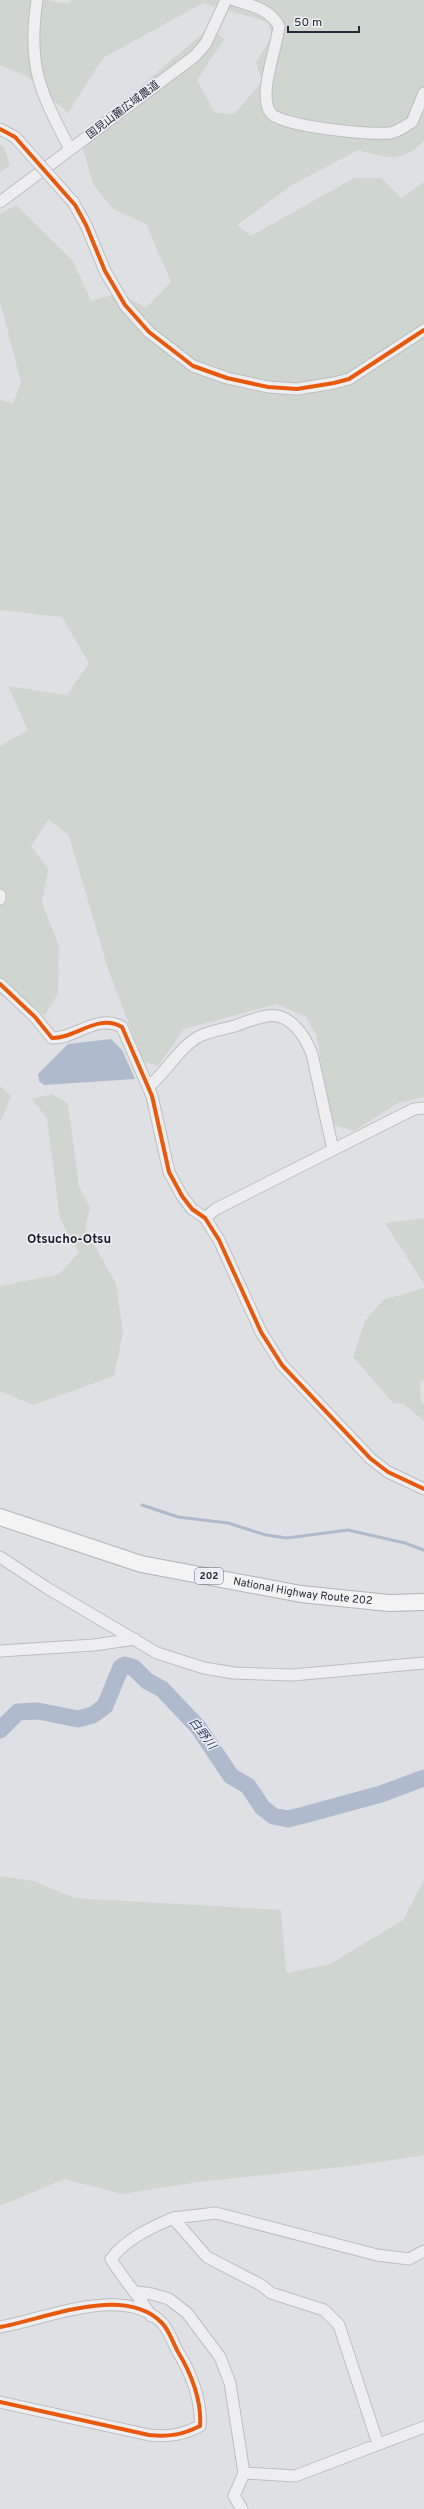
<svg xmlns="http://www.w3.org/2000/svg" width="424" height="2509" font-family="Overpass,'Noto Sans JP',sans-serif">
<rect width="100%" height="100%" fill="#dfe0e3"/>
<path fill="#ced6cf" d="M0,0H47L68,4L73,0H424V140C404,164 385,158 358,150L292,185L237,225L251,236L354,178H381L401,198L424,182V1097L398,1103L354,1131L332,1124L316,1034L305,1016L276,1004L184,1029L158,1066L143,1061L108,969L69,836L49,819L31,846L48,869L42,903L59,946L58,994L45,1015L0,995V746L28,730L8,686L67,695L89,663L62,617L0,610V400L13,404L21,382L0,301V214L16,205L73,261L91,301L120,293L146,308L171,282L146,224L113,209L93,184L80,138L209,28L224,39L197,80L215,113L234,114L262,82L256,62L272,36L268,22L203,3L103,58L68,113L28,77L0,65Z
M0,145L4,147L10,165L0,173Z
M0,1086L11,1096L0,1123Z
M52,1094L68,1104L79,1187L90,1207L85,1228L116,1284L123,1333L114,1376L33,1405L0,1391V1286L60,1274L79,1252L60,1219L47,1119L32,1099Z
M424,1218V1284L385,1223Z
M424,1288V1380L420,1382L421,1402L424,1404V1421L404,1404L393,1403L353,1357L365,1321L383,1300Z
M0,1876L33,1881L75,1898L281,1910L286,1973L330,1964L403,1920L424,1880V2155L360,2165L198,2182L122,2194L64,2179L0,2206Z"/>
<path fill="#afbacd" d="M111,1039L122,1050L135,1079L44,1085L39,1081L38,1074L68,1044Z"/>
<g fill="none" stroke-linecap="round" stroke-linejoin="round">
<path stroke="#afbacd" stroke-width="3" d="M142,1505L178,1517L228,1523L266,1535L287,1538L348,1530L405,1543L424,1550"/>
<path stroke="#afbacd" stroke-width="17" d="M0,1730L18,1712L38,1711L78,1719L93,1715L105,1706L121,1667L125,1665L134,1668L147,1681L162,1689L198,1727L231,1776L248,1786L262,1807L273,1816L288,1819L304,1815L381,1794L424,1778"/>
<g stroke="#bdbec1" stroke-width="13">
<path id="minor" d="M37,0C27,67 40,91 70,149
M234,0C253,6 268,8 279,26C277,48 258,93 270,112C279,127 371,135 390,133C398,132 405,126 412,122L424,93
M0,129L15,137
M0,202L195,56L206,43L226,0
M73,202L86,225L105,271L125,305L149,332L193,366L227,378L268,387L297,389L334,383L349,379L424,330
M0,895V899
M0,984L35,1017L52,1038C75,1039 97,1013 122,1027L152,1096L169,1172L182,1196L192,1209L205,1218L219,1240L261,1332L282,1365L371,1459L388,1472L424,1489
M148,1087C166,1073 179,1047 200,1036C210,1031 224,1029 235,1026C245,1022 256,1018 267,1016C290,1012 305,1036 312,1054L333,1150
M205,1218L216,1209L388,1122L414,1109L424,1108
M0,1557L47,1588L157,1653L204,1668L234,1673L293,1675L424,1663
M0,1651L94,1645L135,1639
M173,2218L216,2213L377,2255L409,2259L424,2251
M137,2292L152,2294L169,2299L187,2313L220,2357L230,2383L244,2473L234,2496L242,2509
M151,2316C139,2296 123,2279 111,2259C126,2239 150,2228 173,2218L207,2257L261,2285L271,2293L324,2310L339,2325L378,2444
M0,2327C43,2320 124,2283 162,2323C169,2330 173,2343 178,2352C191,2373 202,2401 200,2426C182,2435 169,2437 149,2435L0,2402
M244,2473L295,2476L424,2427"/>
</g>
<g stroke="#b2b3b8" stroke-width="18">
<g id="highway">
<path id="s1" d="M0,1517L141,1564L301,1594L389,1603L424,1602"/>
</g>
</g>
<use href="#minor" stroke="#eeeef0" stroke-width="11"/>
<use href="#highway" stroke="#f3f3f4" stroke-width="16"/>
<g stroke="#bdbec1" stroke-width="13" stroke-linecap="butt">
<path id="minor-bridge" d="M15,137L73,202"/>
</g>
<use href="#minor-bridge" stroke="#eeeef0" stroke-width="11"/>
<g stroke="#eceef3" stroke-width="6">
<path id="cycleway" d="M0,129L15,137L75,205L86,225L105,271L125,305L149,332L193,366L227,378L268,387L297,389L334,383L349,379L424,330
M0,984L35,1017L52,1038C75,1039 97,1013 122,1027L152,1096L169,1172L182,1196L192,1209L205,1218L219,1240L261,1332L282,1365L371,1459L388,1472L424,1489
M0,2327C43,2320 124,2283 162,2323C169,2330 173,2343 178,2352C191,2373 202,2401 200,2426C182,2435 169,2437 149,2435L0,2402"/>
</g>
<use href="#cycleway" stroke="#e8590c" stroke-width="4"/>
</g>
<g text-anchor="middle" dominant-baseline="central" stroke-width="3" stroke-linejoin="round" paint-order="stroke">
<rect fill="#eceef3" stroke="#636672" stroke-width="1" x="195" y="1568" width="28" height="16" rx="3"/>
<g font-size="10" font-weight="bold" fill="#282c3a">
<text x="209" y="1576">202</text>
</g>
<g font-size="11" fill="#282c3a" stroke="#eceef3">
<text transform="translate(123 110) rotate(-37)">国見山麓広域農道</text>
<text stroke="none"><textPath href="#s1" startOffset="313">National Highway Route 202</textPath></text>
</g>
<g font-size="12" font-style="italic" fill="#36476a" stroke="#eceef3">
<text transform="translate(202 1734) rotate(53)">白野川</text>
</g>
<g font-size="13" font-weight="bold" fill="#1a1e2b" stroke="#eceef3">
<text x="69" y="1240">Otsucho-Otsu</text>
</g>
</g>
<path d="M288 26v6h71v-6" fill="none" stroke="#282c3a" stroke-width="2"/>
<text x="294" y="26" font-size="12" fill="#282c3a" stroke="#eceef3" stroke-width="3" paint-order="stroke">50 m</text>
</svg>
